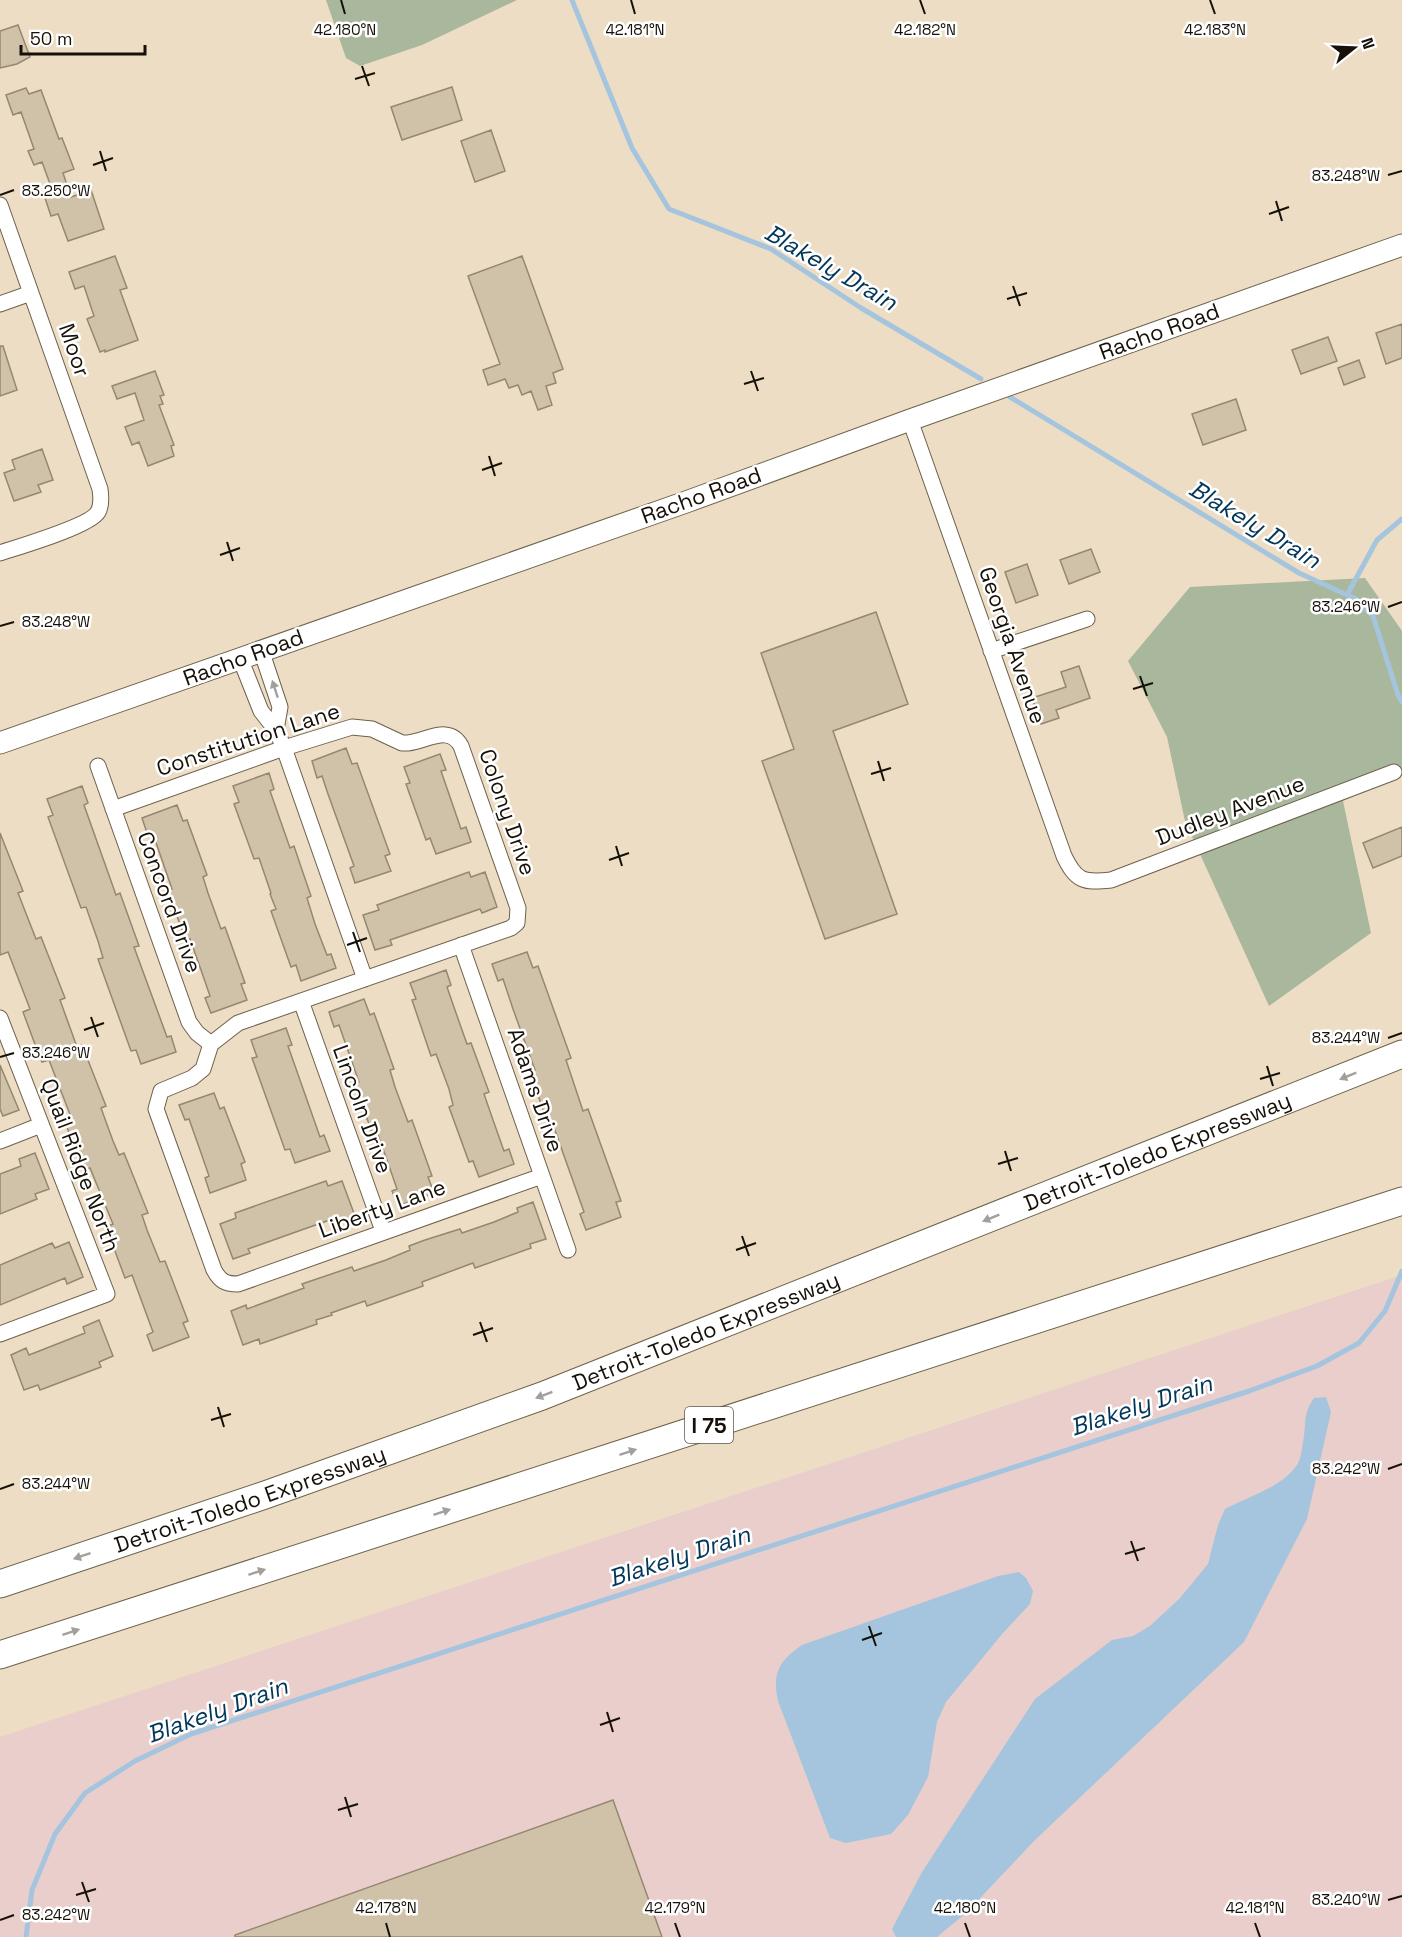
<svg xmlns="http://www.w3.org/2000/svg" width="1402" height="1937" font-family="'Space Grotesk',sans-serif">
<rect width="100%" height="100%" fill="#ecddc4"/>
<path fill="#e9cecc" d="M1402,1275V1937H0V1737Z"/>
<path fill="#a9b79d" d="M326,0H517L422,45L360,66L346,58Z
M1365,578L1402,631V776L1397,774L1343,801L1371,933L1269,1006L1185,821L1167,737L1128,661L1190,587Z"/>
<path fill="#a5c4de" d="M1326,1397L1331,1412L1307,1519L1244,1642L1034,1841L966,1913L937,1937H896L892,1929L922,1872L1035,1699L1112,1640L1133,1636L1150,1626L1180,1598L1208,1564L1218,1525L1225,1509C1249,1496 1281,1488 1297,1465C1301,1459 1302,1449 1303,1442C1307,1422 1302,1416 1314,1398Z
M1019,1572L1026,1578L1033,1591L1030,1604L1003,1633L946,1702L937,1722L928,1777L908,1815L891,1834L846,1843L830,1838L778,1701C772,1673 779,1661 802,1645L998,1576Z"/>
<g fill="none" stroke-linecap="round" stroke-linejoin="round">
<path stroke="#a5c4de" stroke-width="5" d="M572,0L632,148L669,209L771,249L861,308L981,379
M1010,397L1299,573L1356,599L1373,616L1398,695L1402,702
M1347,595L1377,540L1402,519
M26,1937L32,1890L55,1834L85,1793L135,1761L191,1734L1249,1391L1317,1366L1359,1343L1385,1311L1402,1271"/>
</g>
<path fill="#d0c2a9" stroke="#958770" stroke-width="1.5" d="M18,25L30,57L17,64L0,68V31Z
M452,87L462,120L402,140L391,107Z
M26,88L29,94L41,90L59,139L62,138L74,169L63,173L71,197L91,190L104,229L68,241L58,214L51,216L45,198L54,195L42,162L34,165L28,151L34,149L21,112L13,115L6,95Z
M491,130L505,171L475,182L461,141Z
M115,256L127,288L120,290L138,340L105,352V350L100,352L87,319L94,316L84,286L75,289L69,272Z
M522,256L563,369L553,373L556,383L546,386L552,405L538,410L531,391L522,395L518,385L509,388L505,379L488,385L483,370L500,364L468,276Z
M1402,324V358L1386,364L1376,333Z
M1328,337L1337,361L1301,374L1292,350Z
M0,346H3L17,390L0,396Z
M1359,360L1365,377L1344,385L1338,368Z
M155,371L164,395L160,396L163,404L159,405L174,445L171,446L174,456L148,466L139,442L132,445L125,427L144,420L135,393L117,399L112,386Z
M1236,399L1246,430L1203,445L1192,414Z
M42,449L53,480L38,485L41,492L14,501L4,473L15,469L12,460Z
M1091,549L1100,572L1069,584L1060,560Z
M1027,564L1038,595L1016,603L1005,572Z
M876,612L908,704L833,731L897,914L825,939L762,761L794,749L761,653Z
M1079,666L1090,698L1056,710L1059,718L1041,724L1032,698L1066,687L1061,672Z
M346,748L352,764L357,763L390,854L385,856L391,871L355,883L350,868L354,866L328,794L322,776L317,778L312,761Z
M440,754L446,770L441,771L450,797L461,829L466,827L471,842L436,854L430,838L426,840L406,784L410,783L404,767Z
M269,773L274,789L270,791L290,848L294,846L299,861L311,896L307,898L315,924L327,955L331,954L336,968L301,981L296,965L291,967L271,911L276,909L270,894L271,893L259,858L254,859L234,804L239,802L233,786Z
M82,786L88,803L84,805L116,895L120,893L139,946L134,947L167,1037L171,1036L176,1052L141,1064L136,1050L131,1051L98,959L103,958L98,941L86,907L81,908L48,817L53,815L47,799Z
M177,805L183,821L187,820L207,875L203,877L208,893L221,929L225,927L245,983L241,984L247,1000L211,1013L205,998L210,996L201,970L190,939L186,940L167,890L172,889L152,831L147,833L142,818Z
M1402,827V856L1373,868L1363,843Z
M0,833L23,891L18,893L36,939L41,937L65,998L60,1000L77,1047L82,1045L106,1106L101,1108L113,1141L119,1155L124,1153L148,1213L142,1215L147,1230L160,1262L165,1261L188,1321L183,1323L189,1337L153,1351L147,1335L153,1332L132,1275L125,1278L106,1227L113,1224L90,1168L84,1170L64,1120L71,1117L49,1060L42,1062L36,1047L23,1012L30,1009L8,952L0,955Z
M469,872L471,877L485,872L497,907L482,913L480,909L390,940L392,945L375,950L363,915L379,910L377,905Z
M527,952L533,968L538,966L571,1058L566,1060L583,1111L588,1109L621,1201L616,1202L621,1217L586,1230L580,1214L584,1212L552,1122L548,1124L542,1107L530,1071L535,1070L513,1009L503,979L498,981L492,964Z
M446,970L451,985L447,987L456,1013L467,1044L471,1043L489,1092L484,1094L493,1120L504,1151L509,1149L514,1164L479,1177L473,1161L469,1162L449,1107L453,1105L449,1089L436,1054L431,1056L412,1000L416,999L410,983Z
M364,999L370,1015L374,1013L394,1069L390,1070L395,1087L408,1122L412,1120L432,1176L428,1177L434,1193L398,1206L392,1191L397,1189L388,1163L377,1132L372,1133L355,1084L359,1082L339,1025L334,1027L329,1012Z
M286,1028L292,1045L288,1046L320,1137L324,1135L330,1151L295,1163L290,1149L285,1150L252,1058L257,1057L251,1040Z
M0,1065L19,1110L3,1116L0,1109Z
M214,1093L220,1109L224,1107L245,1162L241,1164L246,1180L210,1193L205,1178L209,1176L200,1150L189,1119L185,1120L179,1105Z
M35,1153L49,1189L35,1194L37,1199L0,1214V1174L21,1166L19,1159Z
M326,1181L328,1186L342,1181L355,1216L339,1221L338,1217L248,1249L250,1253L233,1259L220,1224L236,1218L235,1213Z
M533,1202L546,1239L530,1244L531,1248L475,1268L473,1263L422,1282L423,1286L367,1306L365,1301L331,1313L332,1315L316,1320L317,1324L260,1344L259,1339L243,1345L231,1311L246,1305L247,1309L304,1288L302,1284L352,1267L354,1271L386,1260L410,1250L409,1246L425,1240L460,1229L462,1233L494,1222L518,1212L517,1208Z
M69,1242L83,1277L67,1284L65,1278L0,1305V1265L52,1243L55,1248Z
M99,1320L113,1356L99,1362L101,1367L40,1390L38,1385L24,1390L11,1355L26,1348L29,1355L85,1333L83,1327Z
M613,1800L662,1937H235V1935Z"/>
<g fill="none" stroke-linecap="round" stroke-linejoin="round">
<g stroke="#6d614a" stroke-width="17">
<path id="street" d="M0,205L100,489C101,496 102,505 98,512C90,526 18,547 0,553
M0,304L31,293
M910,420L1064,856C1076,881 1083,883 1111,880L1394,772
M261,650L280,707L276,730
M991,651L1087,619
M240,658L261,711L276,730L284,748L365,979
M98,766L189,1022L197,1033L211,1044
M113,809L284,748L352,727L372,729L402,743H408C427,741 449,724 461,746L518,908L517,923L511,928L238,1023L211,1044L203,1069L192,1078L161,1091L156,1109L214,1270C220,1281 225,1284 238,1284L542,1176
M461,945L568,1250
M301,1001L383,1231
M0,1018L107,1294L0,1334
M0,1141L41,1125"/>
</g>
<g stroke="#6d614a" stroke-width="23">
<path id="secondary" d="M0,743L686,502L910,420L1402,245"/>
</g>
<g stroke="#6d614a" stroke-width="29">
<g id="highway">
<path id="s1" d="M0,1584L265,1495L542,1396L1402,1054"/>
<path d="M0,1655L1402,1201"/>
</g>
</g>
<use href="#street" stroke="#fff" stroke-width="15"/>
<use href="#secondary" stroke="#fff" stroke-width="21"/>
<use href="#highway" stroke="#fff" stroke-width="27"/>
</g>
<defs><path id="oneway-solid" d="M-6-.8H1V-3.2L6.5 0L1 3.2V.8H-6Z" transform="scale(1.5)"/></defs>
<g fill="#a2a09c">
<use href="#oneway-solid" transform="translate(275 689) rotate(-108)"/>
<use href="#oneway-solid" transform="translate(1348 1076) rotate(158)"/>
<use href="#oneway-solid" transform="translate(991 1218) rotate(158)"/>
<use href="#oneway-solid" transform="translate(544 1395) rotate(159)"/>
<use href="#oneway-solid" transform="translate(628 1452) rotate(-18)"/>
<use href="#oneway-solid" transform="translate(442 1512) rotate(-18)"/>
<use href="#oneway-solid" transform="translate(82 1556) rotate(161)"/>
<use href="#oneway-solid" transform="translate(257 1572) rotate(-18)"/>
<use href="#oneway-solid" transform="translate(71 1632) rotate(-18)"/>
</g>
<path fill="none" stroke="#161108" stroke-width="2" d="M341,0L345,14M631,0L635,14M920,0L925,14M1210,0L1215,14M362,66L369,86M355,79L375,73M100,151L106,171M93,165L113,158M1388,175L1402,171M0,195L14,190M1276,201L1282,221M1269,214L1289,207M1013,286L1020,306M1007,299L1027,293M751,371L758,391M744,384L764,378M489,456L495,476M482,470L502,463M227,542L233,561M220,555L240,548M1388,607L1402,602M0,626L14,622M1140,676L1147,696M1133,689L1153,683M878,761L884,781M871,774L891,768M616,846L622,866M609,860L629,853M353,932L360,952M347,945L367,938M91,1017L98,1037M84,1030L104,1023M1388,1038L1402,1033M0,1057L14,1053M1267,1066L1273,1086M1260,1079L1280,1073M1005,1151L1011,1171M998,1164L1018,1158M742,1236L749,1256M736,1250L756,1243M480,1322L487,1342M473,1335L493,1328M218,1407L224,1427M211,1420L231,1414M1388,1469L1402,1464M0,1489L14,1484M1131,1541L1138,1561M1125,1554L1145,1548M869,1626L876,1646M862,1640L882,1633M607,1712L613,1732M600,1725L620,1718M345,1797L351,1817M338,1810L358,1804M82,1882L89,1902M76,1895L96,1889M1388,1900L1402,1896M0,1920L14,1915M386,1923L390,1937M675,1923L680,1937M965,1923L970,1937M1255,1923L1260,1937"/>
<g text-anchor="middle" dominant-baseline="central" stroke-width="5" stroke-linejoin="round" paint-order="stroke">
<rect fill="#fff" stroke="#5c5852" stroke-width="1.5" x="685" y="1407" width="48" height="36" rx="4.5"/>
<g font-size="21" font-weight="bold" fill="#161108">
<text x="709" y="1425">I 75</text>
</g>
<g font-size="22" fill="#161108" stroke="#fff">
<text transform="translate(1159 331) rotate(-20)">Racho Road</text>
<text transform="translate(75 350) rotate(71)">Moor</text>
<text transform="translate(701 495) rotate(-20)">Racho Road</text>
<text transform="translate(1013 645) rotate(71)">Georgia Avenue</text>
<text transform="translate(243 657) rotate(-20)">Racho Road</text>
<text transform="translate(248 739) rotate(-18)">Constitution Lane</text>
<text transform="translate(1230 810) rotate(-21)">Dudley Avenue</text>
<text transform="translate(508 812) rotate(71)">Colony Drive</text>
<text transform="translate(170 902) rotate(70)">Concord Drive</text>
<text transform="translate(536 1090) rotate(71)">Adams Drive</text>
<text transform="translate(363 1109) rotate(70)">Lincoln Drive</text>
<text stroke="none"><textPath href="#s1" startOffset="1236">Detroit-Toledo Expressway</textPath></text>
<text transform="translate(81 1165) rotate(69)">Quail Ridge North</text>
<text transform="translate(382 1208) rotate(-20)">Liberty Lane</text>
<text stroke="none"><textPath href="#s1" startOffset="750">Detroit-Toledo Expressway</textPath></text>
<text stroke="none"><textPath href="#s1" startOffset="264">Detroit-Toledo Expressway</textPath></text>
</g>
<g font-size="24" font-style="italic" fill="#003659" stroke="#fff">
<text transform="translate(831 267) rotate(30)">Blakely Drain</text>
<text transform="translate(1255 524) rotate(31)">Blakely Drain</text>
<text transform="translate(1141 1405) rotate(-18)">Blakely Drain</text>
<text transform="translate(679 1556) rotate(-18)">Blakely Drain</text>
<text transform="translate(217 1710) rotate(-20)">Blakely Drain</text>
</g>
</g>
<g font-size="15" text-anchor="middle" fill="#161108" stroke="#fff" stroke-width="5" stroke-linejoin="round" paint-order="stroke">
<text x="345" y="35">42.180°N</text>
<text x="635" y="35">42.181°N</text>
<text x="925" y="35">42.182°N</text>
<text x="1215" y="35">42.183°N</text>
<text x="1346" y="181">83.248°W</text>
<text x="56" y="196">83.250°W</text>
<text x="1346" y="612">83.246°W</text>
<text x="56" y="627">83.248°W</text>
<text x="1346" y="1043">83.244°W</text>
<text x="56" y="1058">83.246°W</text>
<text x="1346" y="1474">83.242°W</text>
<text x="56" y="1489">83.244°W</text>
<text x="1346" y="1905">83.240°W</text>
<text x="386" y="1913">42.178°N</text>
<text x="675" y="1913">42.179°N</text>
<text x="965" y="1913">42.180°N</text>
<text x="1255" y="1913">42.181°N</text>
<text x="56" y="1920">83.242°W</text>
</g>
<g transform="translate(1354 48) rotate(72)" stroke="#ffffff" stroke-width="4.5" paint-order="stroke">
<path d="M0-4.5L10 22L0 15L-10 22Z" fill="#161108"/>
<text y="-9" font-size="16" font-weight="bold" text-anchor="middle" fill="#161108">N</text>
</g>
<path d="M21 45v9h124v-9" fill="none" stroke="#161108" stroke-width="3"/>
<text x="30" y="45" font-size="18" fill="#161108" stroke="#ffffff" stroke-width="4.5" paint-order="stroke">50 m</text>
</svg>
